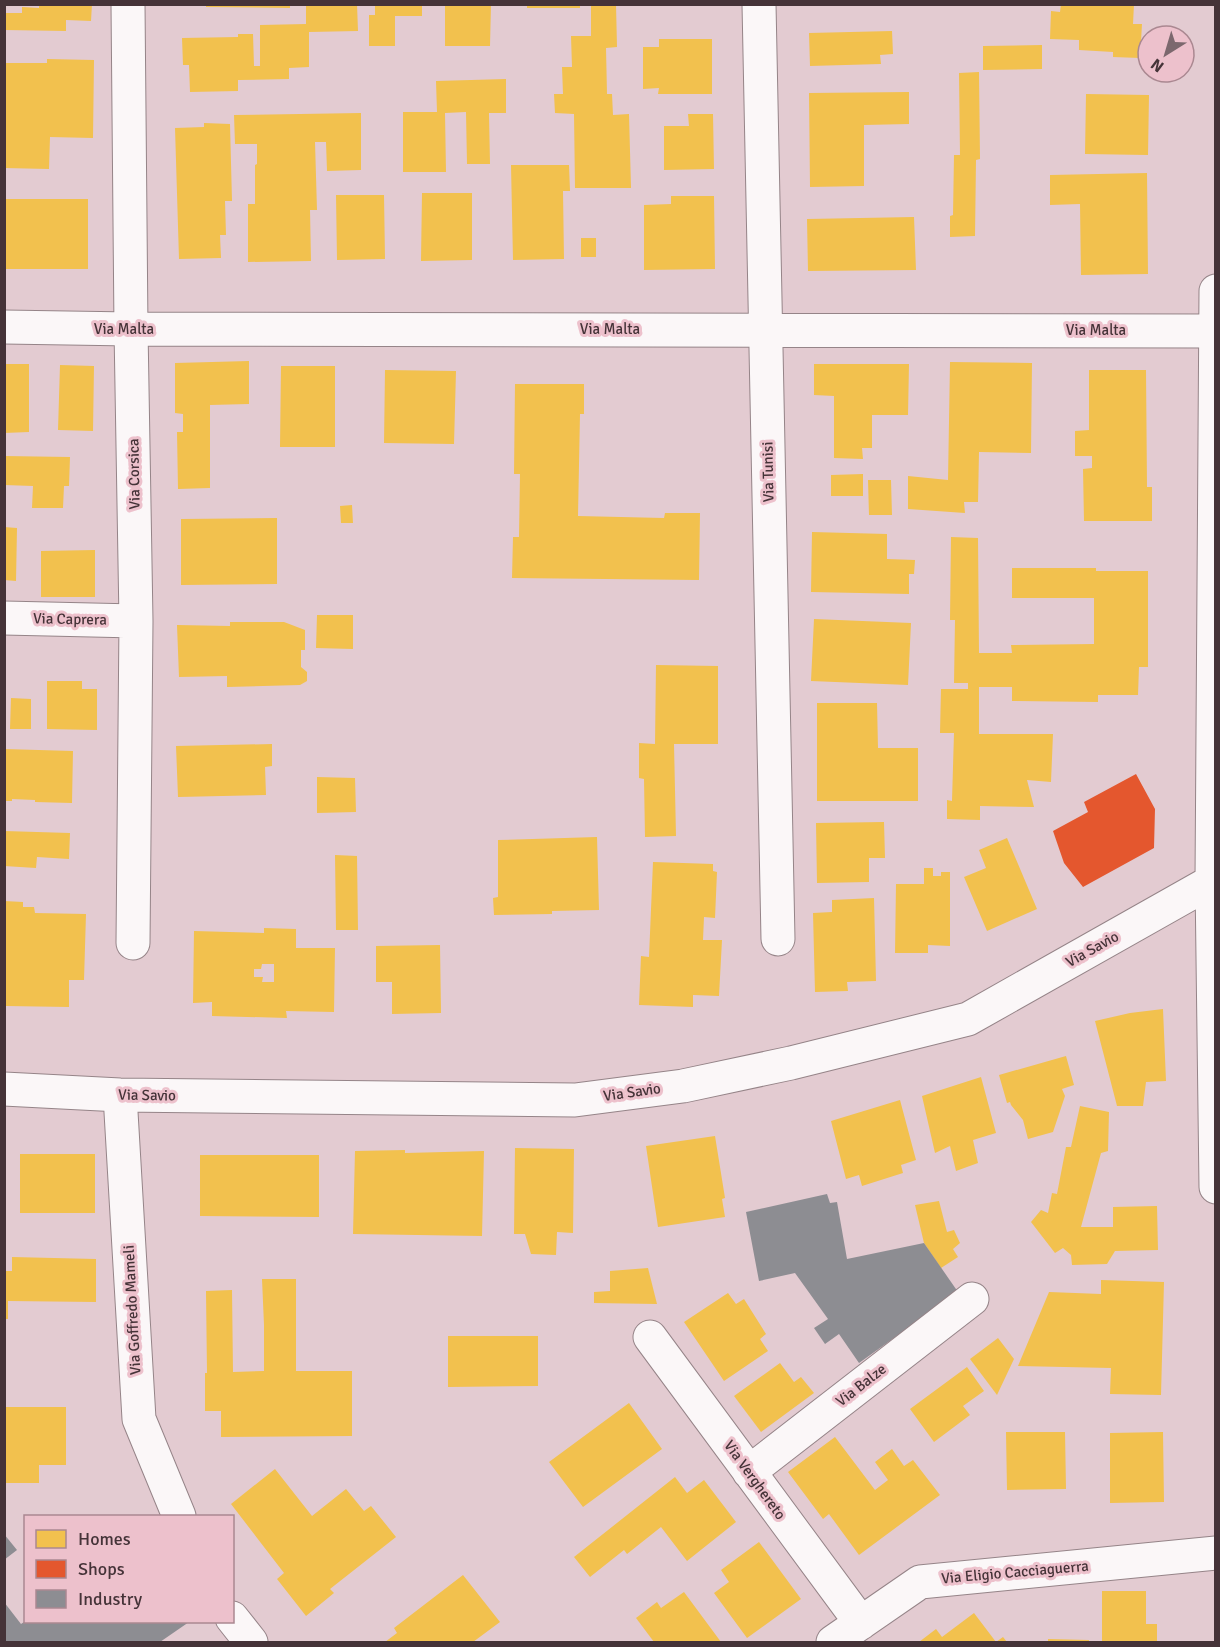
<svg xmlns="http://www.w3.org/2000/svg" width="1220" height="1647" font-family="Signika,sans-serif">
<rect width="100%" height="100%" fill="#e3cbd1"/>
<path fill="#f2c14e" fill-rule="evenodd" d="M39,4H92L91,21L66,20V31L4,30V13H22V7L39,8Z
M206,4H290V8L206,7Z
M306,4H357L358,31L309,32V67L289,68V79L238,80V91L190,92L189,65H183L182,38L238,37V34H253L254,66H260V25L306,24Z
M375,4H422V16H395V46H369V15H375Z
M445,4H491L490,46H445Z
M527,4H580V8H527Z
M591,4H616L617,47L606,48L607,94H612L613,115L629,114L631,188H575L574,114L555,113L554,94H563L562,67H572L571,36H591Z
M1061,4H1134L1133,24H1142L1140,58L1113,57V52L1079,50V40L1050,39L1051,11L1060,12Z
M892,31L893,54L880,55L881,64L810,66L809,33Z
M659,39H712V94H658L659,88L643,89V47H659Z
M1042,45V69L983,70V46Z
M47,59L94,60L93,138L50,137L49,169L4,168V63H47Z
M979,72L980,159L976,160L975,236L950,237V216L953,215L954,155H960L959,73Z
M506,79V113H489L490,164H467L466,112L445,113L446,172H403V112H437L436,81Z
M909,92V124L864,125V186L810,187L809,93Z
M1086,94L1149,95L1148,155L1085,154Z
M361,113V170L327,171L326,142H315L317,210H310L311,261L248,262V204H255V165L257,164V144H235L234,115Z
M688,114H713L714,169L664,170V126H689Z
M204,123L230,124L232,201H225L226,235H220L221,258L179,259L175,128L204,127Z
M511,165H569L570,191H563L564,259L513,260Z
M1147,173L1148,274L1081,275L1080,204L1050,205V175Z
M422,193H472V260L421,261Z
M336,195H384L385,259L337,260Z
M671,196H714L715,269L644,270V205L671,204Z
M4,199H88V269H4Z
M914,217L916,270L808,271L807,219Z
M581,238H596V257H581Z
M249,361V404L210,405V488L178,489L177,432H183V414L175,413V363Z
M950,362L1032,363L1031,453L979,452L978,502H964L965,513L908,509V476L948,480Z
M4,364H29V432L4,433Z
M814,364H909L908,415H872V448H862L863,459L834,458V396L814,395Z
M60,365L94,366L93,431L58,430Z
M281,366H335V447H280Z
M385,370L456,371L454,444L384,443Z
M1089,370H1146L1147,487H1152V521H1084L1083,469L1092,468V456H1075V431L1089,430Z
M515,384H584V414H580L578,516L664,518L665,513H700L699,580L512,578L513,537H519L520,474H514Z
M4,456L70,457L69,486H64L63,508H32L33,486L4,485Z
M863,474V496H831V475Z
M868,480H891L892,515H869Z
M352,505L353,523H341L340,506Z
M277,518V584L181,585V519Z
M4,527L17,528L16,581L4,580Z
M812,532L887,534V559L915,560L914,574H909V594L811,592Z
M951,537L978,538L979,653H1012L1011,645L1094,644V598H1012V568H1096V571H1148V667H1139L1138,695H1098V702L1012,701V687H979V734H1053L1051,782L1027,780L1034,807L980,806V820L947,819V800L952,801L954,733H940L941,689H968V683H954L955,620H950Z
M95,550V597H41V551Z
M317,615H353V649L316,648Z
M814,619L911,623L908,685L811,681Z
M230,622H284L305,630V650H301V667L307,672V681L300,685L227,687V676L179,677L177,625L230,626Z
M656,665L718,666V744H674L676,836L645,837L644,779L639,778V743L655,744Z
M47,681H82V689H97V730L47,729Z
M11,698L31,699V729H10Z
M817,703H877L878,748H918V801H817Z
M272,744V766L265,767L266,795L178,797L176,746Z
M4,749L73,751L72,803L35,802V800L12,799V801H4Z
M317,777L355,778L356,812L317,813Z
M884,822L885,858H869V882L817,883L816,823Z
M4,831L70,833L69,859L37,857L36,868L4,866Z
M597,837L599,910L552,911V914L494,915L493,898L498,897V840Z
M1007,838L1037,909L987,931L964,877L986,868L979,850Z
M335,855L357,856L358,930H336Z
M653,862L713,864V871L717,872L715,918L704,917L703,940H722L719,996L693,995V1007L639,1005L641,956L649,957Z
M924,868H933V876H941V872H950V946L928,945V953H895L896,884H924Z
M874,898L876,981L847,982L848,991L815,992L813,913L832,912V900Z
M4,901L23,902V907H34L35,913L86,914L84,980H69V1007L6,1006V1001H4Z
M264,928L296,929V948H335L334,1012L286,1011L287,1018L212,1016V1002L193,1003L194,931L264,933ZM262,964H274V982H262L263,977H254V969H261Z
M440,945L441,1013L392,1014V982H376V946Z
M1163,1009L1166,1081L1146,1082L1143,1106H1117L1095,1021L1130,1013Z
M1066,1056L1074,1085L1062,1089L1065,1096L1053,1132L1028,1139L1023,1120L1011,1105L1010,1102L1007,1103L999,1075Z
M981,1077L996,1133L973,1140L978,1163L956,1171L950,1146L935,1153L922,1096Z
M900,1100L916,1160L901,1165L903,1173L862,1186L859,1175L846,1179L831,1121Z
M1080,1106L1109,1112L1108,1151L1101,1153L1081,1227H1113V1207L1157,1206L1158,1250L1115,1251L1107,1264L1072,1265L1071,1255L1063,1248L1055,1253L1031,1222L1041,1210L1048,1213L1052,1193L1057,1194L1066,1147H1071Z
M715,1136L725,1198L722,1199L725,1217L658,1227L646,1146Z
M515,1148L574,1149L573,1233L557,1232L556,1255L531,1254L525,1234H514Z
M405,1150V1153L484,1151L482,1236L353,1234L355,1151Z
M20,1154H95V1213H20Z
M200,1155H319V1217L200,1216Z
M939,1201L947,1232L954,1230L960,1243L953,1249L958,1257L941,1268L924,1243L915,1205Z
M12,1257L96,1259V1302L8,1301V1319H4V1271H12Z
M648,1268L657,1304L594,1303V1292L610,1291V1271Z
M262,1279H296V1371H352V1436L221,1437V1411H205V1373H207L206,1291L232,1290L233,1372L264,1371V1325Z
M1101,1280L1164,1282L1161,1395L1110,1394L1111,1368L1018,1366L1049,1292L1101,1294Z
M728,1293L736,1304L744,1299L766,1334L760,1339L768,1351L724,1381L684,1322Z
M448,1336H538V1386L448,1387Z
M998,1338L1014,1359L997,1395L970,1359Z
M780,1363L794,1382L801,1377L814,1393L761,1432L734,1396Z
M967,1367L984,1391L963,1406L970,1415L934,1442L910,1409Z
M629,1403L662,1449L583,1507L549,1462Z
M5,1407H66V1465H39V1483H5Z
M1006,1432H1065L1066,1489L1007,1490Z
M1163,1432L1164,1502L1110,1503V1433Z
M835,1437L875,1490L888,1480L875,1462L892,1449L904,1466L913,1460L940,1495L859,1555L829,1514L823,1519L788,1472Z
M275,1469L312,1516L346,1489L364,1511L371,1506L396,1537L330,1589L334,1593L306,1616L277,1579L284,1573L231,1504Z
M675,1477L687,1493L704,1480L736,1522L687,1561L661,1527L627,1554L624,1550L590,1577L574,1557Z
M759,1542L801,1599L747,1638L714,1593L729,1582L721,1570Z
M463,1575L500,1622L473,1642H385L397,1633L394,1628Z
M1102,1591H1146V1624H1157V1642H1102Z
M684,1592L721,1642H654L636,1618L657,1602L661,1608Z
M974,1613L996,1642L1003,1637L1007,1642H919L936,1629L942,1637Z
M1048,1639L1089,1640V1642H1048Z"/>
<path fill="#e4572e" d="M1136,774L1155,809L1154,848L1083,887L1064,863L1053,831L1088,812L1084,802Z"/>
<path fill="#8d8d92" d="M827,1194L830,1203L837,1202L847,1259L924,1243L958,1292L859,1363L839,1334L825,1344L814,1328L828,1319L795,1273L759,1281L746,1212Z
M4,1534L17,1550L4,1560Z
M4,1602L21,1624L24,1622H189L160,1642H4Z"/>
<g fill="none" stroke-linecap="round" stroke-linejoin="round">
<g stroke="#958488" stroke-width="35">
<path id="minor" d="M128,4L131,329L136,621L133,943
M759,4L778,939
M1216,291L1212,881L1216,1187
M4,327L131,329L1215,331
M4,618L136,621
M4,1089L120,1095L575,1100L683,1086L791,1063L968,1019L1216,879
M120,1095L139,1419L179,1516
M650,1337L861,1623
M749,1472L972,1299
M232,1618L251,1642
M833,1642L920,1582L1216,1553"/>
</g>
<use href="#minor" stroke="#fbf7f8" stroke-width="33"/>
</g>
<g text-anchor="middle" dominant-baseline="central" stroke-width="6" stroke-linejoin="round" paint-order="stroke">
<g font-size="15" fill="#453338" stroke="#edc1cc">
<text x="124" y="329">Via Malta</text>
<text x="610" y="329">Via Malta</text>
<text x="1096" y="330">Via Malta</text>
<text transform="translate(768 472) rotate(-91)">Via Tunisi</text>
<text transform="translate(134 474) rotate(-91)">Via Corsica</text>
<text transform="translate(70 619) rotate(1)">Via Caprera</text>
<text transform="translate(1092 949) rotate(-29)">Via Savio</text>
<text transform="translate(632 1092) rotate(-8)">Via Savio</text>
<text transform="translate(147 1095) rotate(1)">Via Savio</text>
<text transform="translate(132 1310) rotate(-93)">Via Goffredo Mameli</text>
<text transform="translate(861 1385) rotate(-38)">Via Balze</text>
<text transform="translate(755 1480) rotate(54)">Via Verghereto</text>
<text transform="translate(1015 1572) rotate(-5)">Via Eligio Cacciaguerra</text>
</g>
</g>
<rect width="1220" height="1647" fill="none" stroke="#453338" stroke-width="12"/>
<rect x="24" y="1515" width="210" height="108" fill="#edc1cc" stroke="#aa8891" stroke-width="1.5"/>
<rect x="36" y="1530" width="30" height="18" fill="#f2c14e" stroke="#aa8891" stroke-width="1.5"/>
<text x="78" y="1545" font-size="18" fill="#453338">Homes</text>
<rect x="36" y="1560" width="30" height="18" fill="#e4572e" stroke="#aa8891" stroke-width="1.5"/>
<text x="78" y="1575" font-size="18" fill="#453338">Shops</text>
<rect x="36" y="1590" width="30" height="18" fill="#8d8d92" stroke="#aa8891" stroke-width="1.5"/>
<text x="78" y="1605" font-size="18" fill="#453338">Industry</text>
<g transform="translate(1166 54) rotate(217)"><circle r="28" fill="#edc1cc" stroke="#aa8891" stroke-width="1.5"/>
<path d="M0-4.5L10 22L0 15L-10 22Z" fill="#7c686e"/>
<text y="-9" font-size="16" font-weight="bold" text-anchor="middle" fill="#453338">N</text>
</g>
</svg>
